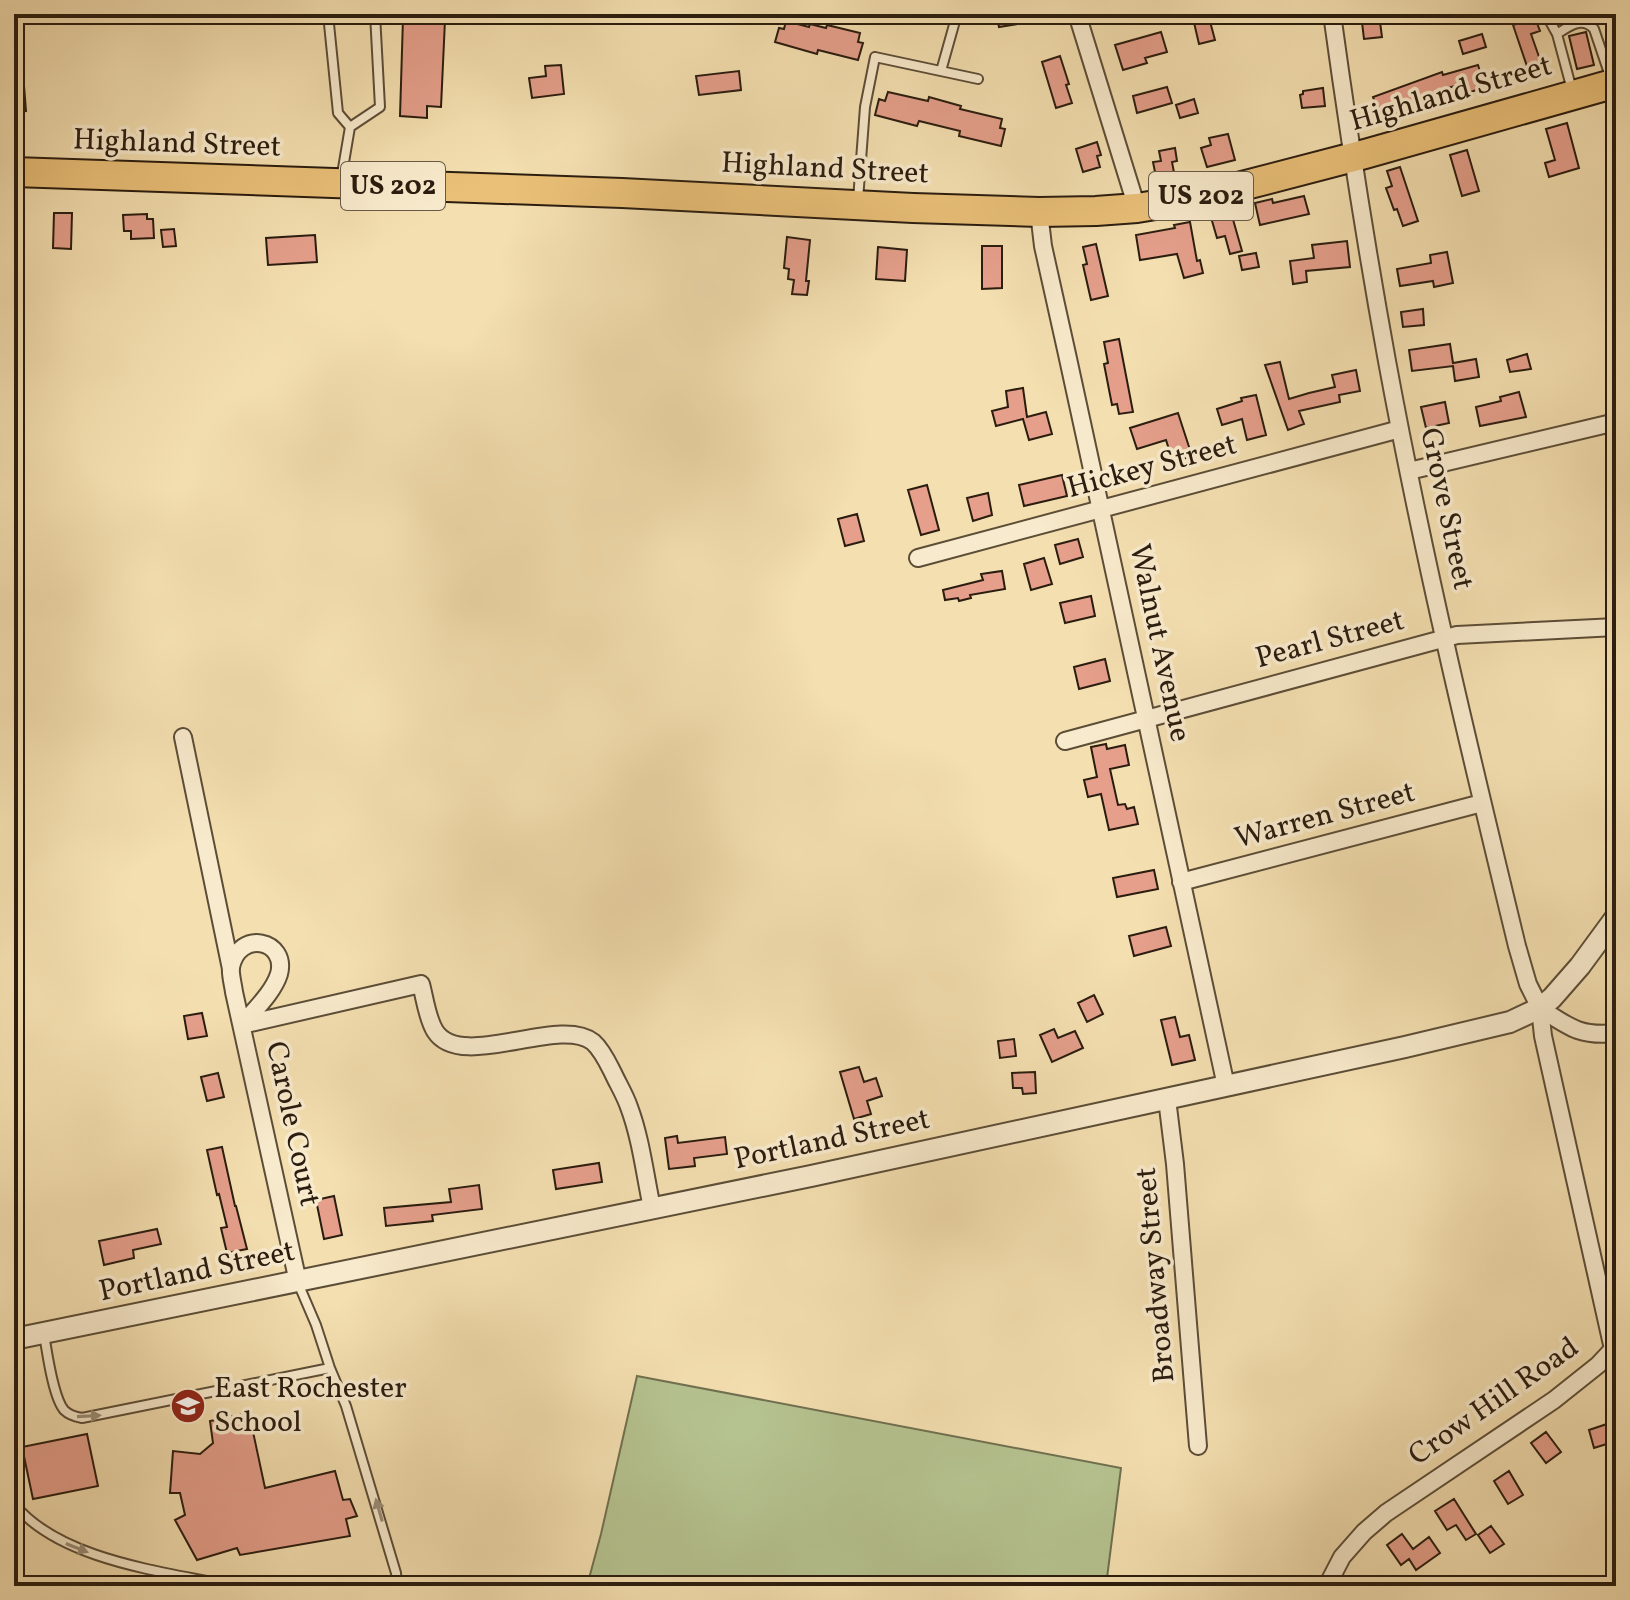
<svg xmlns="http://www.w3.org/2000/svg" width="1630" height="1600" font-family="Vollkorn,serif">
<rect width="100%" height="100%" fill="#f4dfb0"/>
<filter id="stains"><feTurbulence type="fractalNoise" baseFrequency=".0025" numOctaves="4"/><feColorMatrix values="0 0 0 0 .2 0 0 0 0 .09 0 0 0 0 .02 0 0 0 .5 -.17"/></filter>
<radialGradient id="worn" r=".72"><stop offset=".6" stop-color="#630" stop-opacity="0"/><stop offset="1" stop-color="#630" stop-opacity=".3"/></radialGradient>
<path fill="#b5c390" stroke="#707050" stroke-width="2" d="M637,1376L1121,1468L1106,1586H587L601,1534Z"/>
<path fill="#e59f8b" stroke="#2a1c0f" stroke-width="2" d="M996,14H1036V21L999,27Z
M1192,14H1208L1215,40L1199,44Z
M1361,14H1379L1382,37L1364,39Z
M403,18L445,20L441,107L427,106V118L400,116Z
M1535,18L1540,31L1531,34L1545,74L1531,78L1513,25Z
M786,21L809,27L810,24L826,28L827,25L860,33L858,42L863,43L858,60L818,50L817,54L775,42L779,28L784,29Z
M1161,32L1167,52L1145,58L1147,63L1123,70L1115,45Z
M1586,32L1594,65L1577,69L1569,36Z
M1482,34L1486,47L1463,54L1459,41Z
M1060,56L1069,84L1066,85L1072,103L1056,108L1042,62Z
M561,65L564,94L532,98L529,78L546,76L545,66Z
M1478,65L1485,87L1468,93L1465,82L1421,98L1423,103L1381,118L1373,97L1442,72L1443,75Z
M739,71L741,90L699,95L696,76Z
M23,73L26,111L14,112V74Z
M1167,87L1172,103L1137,113L1133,96Z
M1323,88L1325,106L1302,108L1300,95L1303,94V91Z
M888,92L928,101L929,97L961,106L960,109L1002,119L1000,128L1005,129L1001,146L959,136L960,131L919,121L917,126L875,115L879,99L885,101Z
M1194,99L1198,113L1180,118L1176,105Z
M1567,123L1579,168L1549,177L1545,163L1555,160L1546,129Z
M1228,134L1235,160L1207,167L1201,148L1211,145L1209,138Z
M1097,142L1101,155L1097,156L1100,167L1083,172L1076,149Z
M1175,148L1177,161L1172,162L1176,183L1158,187L1153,162L1161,161L1159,151Z
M1467,150L1479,191L1462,196L1450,155Z
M1400,167L1418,221L1403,226L1397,209L1394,210L1386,188L1392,186L1387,171Z
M1304,196L1309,214L1260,225L1255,203L1272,199L1273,203Z
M1230,209L1242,251L1230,254L1225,236L1217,238L1210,214Z
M54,213H72L71,249L53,248Z
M147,214V219H153L154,238L131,239V231H124L123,215Z
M1190,222L1197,261L1200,260L1203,273L1184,278L1177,254L1140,260L1136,235L1175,228L1174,225Z
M174,229L176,246L163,247L161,230Z
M315,235L317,262L268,265L266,238Z
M787,237L810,240L806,281H809L807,295L792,294L794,280L788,279L789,269L784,268Z
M1347,241L1350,267L1306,271L1307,282L1293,284L1290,261L1314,258L1312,245Z
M1096,244L1108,296L1091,300L1083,265L1087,264L1083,247Z
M982,246H1002V288L982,289Z
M878,247L907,250L905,281L876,279Z
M1447,252L1453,283L1434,287L1433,281L1400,286L1397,269L1431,263L1430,255Z
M1256,253L1259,267L1242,270L1239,256Z
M1423,309L1424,325L1403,327L1401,312Z
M1119,339L1133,412L1119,414L1117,404L1112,405L1104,364L1108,363L1104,342Z
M1450,344L1453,363L1476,359L1479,377L1455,381L1453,366L1412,371L1409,350Z
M1527,354L1531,369L1510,372L1507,360Z
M1280,362L1289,399L1309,393L1335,387L1332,375L1356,370L1360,391L1339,395L1340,402L1299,411L1304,424L1288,430L1265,365Z
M1023,388L1027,417L1046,412L1052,434L1029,440L1023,419L996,426L992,411L1008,407L1006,391Z
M1519,392L1526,417L1480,426L1476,407L1501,401L1500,397Z
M1256,395L1266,435L1247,440L1242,419L1222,425L1217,409L1242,401L1241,398Z
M1445,402L1449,423L1426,428L1421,407Z
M1178,413L1192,456L1173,462L1166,440L1137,449L1130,428Z
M1062,475L1067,496L1024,506L1019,485Z
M927,485L939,530L921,535L908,490Z
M988,493L992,515L973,521L967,498Z
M857,514L864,541L845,546L838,519Z
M1078,539L1083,557L1060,564L1055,545Z
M1044,558L1052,584L1031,590L1024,564Z
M1002,571L1005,589L970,595L971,598L959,601L958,598L945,600L943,590L983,580L981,574Z
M1091,596L1095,616L1065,623L1060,603Z
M1105,659L1110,681L1079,689L1074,667Z
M1106,744L1107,749L1125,745L1129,765L1110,769L1118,805L1125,804L1127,809L1134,807L1138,824L1109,830L1101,794L1088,797L1084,780L1097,777L1091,747Z
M1154,870L1158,889L1117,897L1113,878Z
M1166,927L1171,946L1134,956L1129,936Z
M1094,995L1103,1014L1087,1022L1078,1003Z
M202,1013L207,1036L188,1039L184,1016Z
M1175,1017L1180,1037L1189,1035L1195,1060L1172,1065L1161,1020Z
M1054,1029L1058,1038L1075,1031L1083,1048L1052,1062L1040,1035Z
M1014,1039L1016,1056L1000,1058L998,1041Z
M859,1067L864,1082L876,1078L882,1096L867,1101L871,1114L854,1119L840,1072Z
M1035,1072L1036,1093L1023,1094L1022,1088H1013L1012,1073Z
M218,1073L224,1097L207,1101L201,1077Z
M677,1136L678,1143L725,1137L727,1154L694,1158L695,1166L669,1169L665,1138Z
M222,1147L235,1206H236L247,1249L227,1253L221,1228L227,1227L219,1194L217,1195L207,1150Z
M599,1163L602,1182L556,1189L553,1170Z
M479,1185L482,1209L432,1215L433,1221L386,1226L384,1208L451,1202L449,1189Z
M334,1196L342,1235L324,1239L316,1200Z
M157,1229L161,1244L133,1250L134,1258L104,1265L99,1241Z
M249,1413L265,1488L335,1471L343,1500L350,1499L357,1516L346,1519L350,1536L240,1555L237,1548L197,1560L175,1520L185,1515L180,1493H170L173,1451L200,1454L213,1443L210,1421Z
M1616,1421V1435L1612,1437L1613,1442L1594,1448L1589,1430Z
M1546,1432L1561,1452L1546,1463L1531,1443Z
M87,1434L98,1486L33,1499L22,1447Z
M1509,1471L1523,1495L1508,1504L1494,1481Z
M1454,1499L1476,1534L1466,1540L1456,1525L1447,1530L1435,1511Z
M1491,1526L1504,1544L1490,1553L1478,1535Z
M1402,1534L1413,1549L1429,1537L1440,1553L1416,1570L1409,1559L1401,1565L1387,1545Z"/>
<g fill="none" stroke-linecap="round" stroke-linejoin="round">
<g stroke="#5c4d37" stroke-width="12">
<path id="service" d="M328,14L338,113L350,127
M1546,14L1557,34L1572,90
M1557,34C1569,26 1582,16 1594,29L1611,79
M941,71L957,14
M341,180L350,127L380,107L375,14
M858,200L865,107L875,57L978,79
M298,1283L316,1325L330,1368L346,1406L396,1573L397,1586
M44,1334C47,1352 53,1397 64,1410C69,1415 76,1417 82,1418L330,1368
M14,1504C61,1561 163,1571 231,1586"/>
</g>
<g stroke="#5c4d37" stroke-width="20">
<path id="minor" d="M1077,14L1137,208
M1332,14C1348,130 1366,246 1387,361C1423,557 1470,752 1517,946L1528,984L1540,1008L1543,1036L1613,1349
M1039,212L1043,246L1067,354L1226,1086
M1409,471L1616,422
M918,558L1400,429
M183,737L231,969
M1065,741L1457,635L1616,627
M1181,882L1482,803
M1540,1008C1569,1027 1580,1037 1616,1033
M242,1025L421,984C425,999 427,1018 435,1031C461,1072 559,1015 593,1042C602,1050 608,1063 613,1073C618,1084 625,1095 629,1107C641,1139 645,1175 652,1208
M242,1025C254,1010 273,993 279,974C288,940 239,929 231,967C230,974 233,984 234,992L298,1282
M1167,1099L1175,1164L1198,1446
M1327,1586L1342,1557L1364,1532L1386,1513L1554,1400L1598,1365L1613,1349"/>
</g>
<g stroke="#5c4d37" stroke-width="24">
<path id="tertiary" d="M14,1339L811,1176L1405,1047L1510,1022L1540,1008L1552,998L1580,966L1616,917"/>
</g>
<g stroke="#2a1c0f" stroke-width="32">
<path id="trunk" d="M14,172L622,193L913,208L1039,212L1096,211L1137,208L1174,202L1238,187L1365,154L1616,83"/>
</g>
<use href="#service" stroke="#f8eacc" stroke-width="8"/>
<use href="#minor" stroke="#f8eacc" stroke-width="16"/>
<use href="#tertiary" stroke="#f8eacc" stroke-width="20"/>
<use href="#trunk" stroke="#eac078" stroke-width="28"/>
</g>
<defs><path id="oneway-solid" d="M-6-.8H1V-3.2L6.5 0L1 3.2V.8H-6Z" transform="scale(2)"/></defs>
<g fill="#9b8d77">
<use href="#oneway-solid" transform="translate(89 1416) rotate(-3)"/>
<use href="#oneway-solid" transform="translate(379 1510) rotate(-106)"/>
<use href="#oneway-solid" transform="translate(77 1548) rotate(22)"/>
</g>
<defs>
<g id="school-disc" transform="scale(1.8)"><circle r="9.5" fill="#8f2418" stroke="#f8eacc"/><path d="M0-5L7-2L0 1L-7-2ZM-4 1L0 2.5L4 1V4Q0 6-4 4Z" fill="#fff"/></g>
</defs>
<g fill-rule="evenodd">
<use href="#school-disc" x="188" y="1406"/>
</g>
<g text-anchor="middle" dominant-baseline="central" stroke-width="7" stroke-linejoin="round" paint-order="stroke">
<g fill="#f8eacc" stroke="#685a48" stroke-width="2">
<rect x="341" y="162" width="104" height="48" rx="6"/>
<rect x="1149" y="172" width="104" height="48" rx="6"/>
</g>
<g font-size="28" font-weight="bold" fill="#2a1c0f">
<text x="393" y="186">US 202</text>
<text x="1201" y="196">US 202</text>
</g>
<g font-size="30" fill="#2a1c0f" stroke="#f8eacc">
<text transform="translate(1451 94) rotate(-16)">Highland Street</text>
<text transform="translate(177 144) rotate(2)">Highland Street</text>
<text transform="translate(825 169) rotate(3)">Highland Street</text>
<text transform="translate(1152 467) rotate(-15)">Hickey Street</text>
<text transform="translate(1446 509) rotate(78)">Grove Street</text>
<text transform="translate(1330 640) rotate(-15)">Pearl Street</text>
<text transform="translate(1159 643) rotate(78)">Walnut Avenue</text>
<text transform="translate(1325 816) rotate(-15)">Warren Street</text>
<text transform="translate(292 1124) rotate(78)">Carole Court</text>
<text transform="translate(832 1140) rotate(-12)">Portland Street</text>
<text transform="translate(197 1272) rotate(-12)">Portland Street</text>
<text transform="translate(1156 1275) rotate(-95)">Broadway Street</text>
<text transform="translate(1494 1402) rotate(-35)">Crow Hill Road</text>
</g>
<g font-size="30" fill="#2a1c0f" stroke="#f8eacc" text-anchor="start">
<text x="214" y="1389">East Rochester<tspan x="214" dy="34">School</tspan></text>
</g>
</g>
<rect width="1630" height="1600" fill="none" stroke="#f4dfb0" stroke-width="48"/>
<rect x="16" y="16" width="1598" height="1568" fill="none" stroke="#2a1c0f" stroke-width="4"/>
<rect x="24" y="24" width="1582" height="1552" fill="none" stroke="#2a1c0f" stroke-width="2"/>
<rect width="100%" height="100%" filter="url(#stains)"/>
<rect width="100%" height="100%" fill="url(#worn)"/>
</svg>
